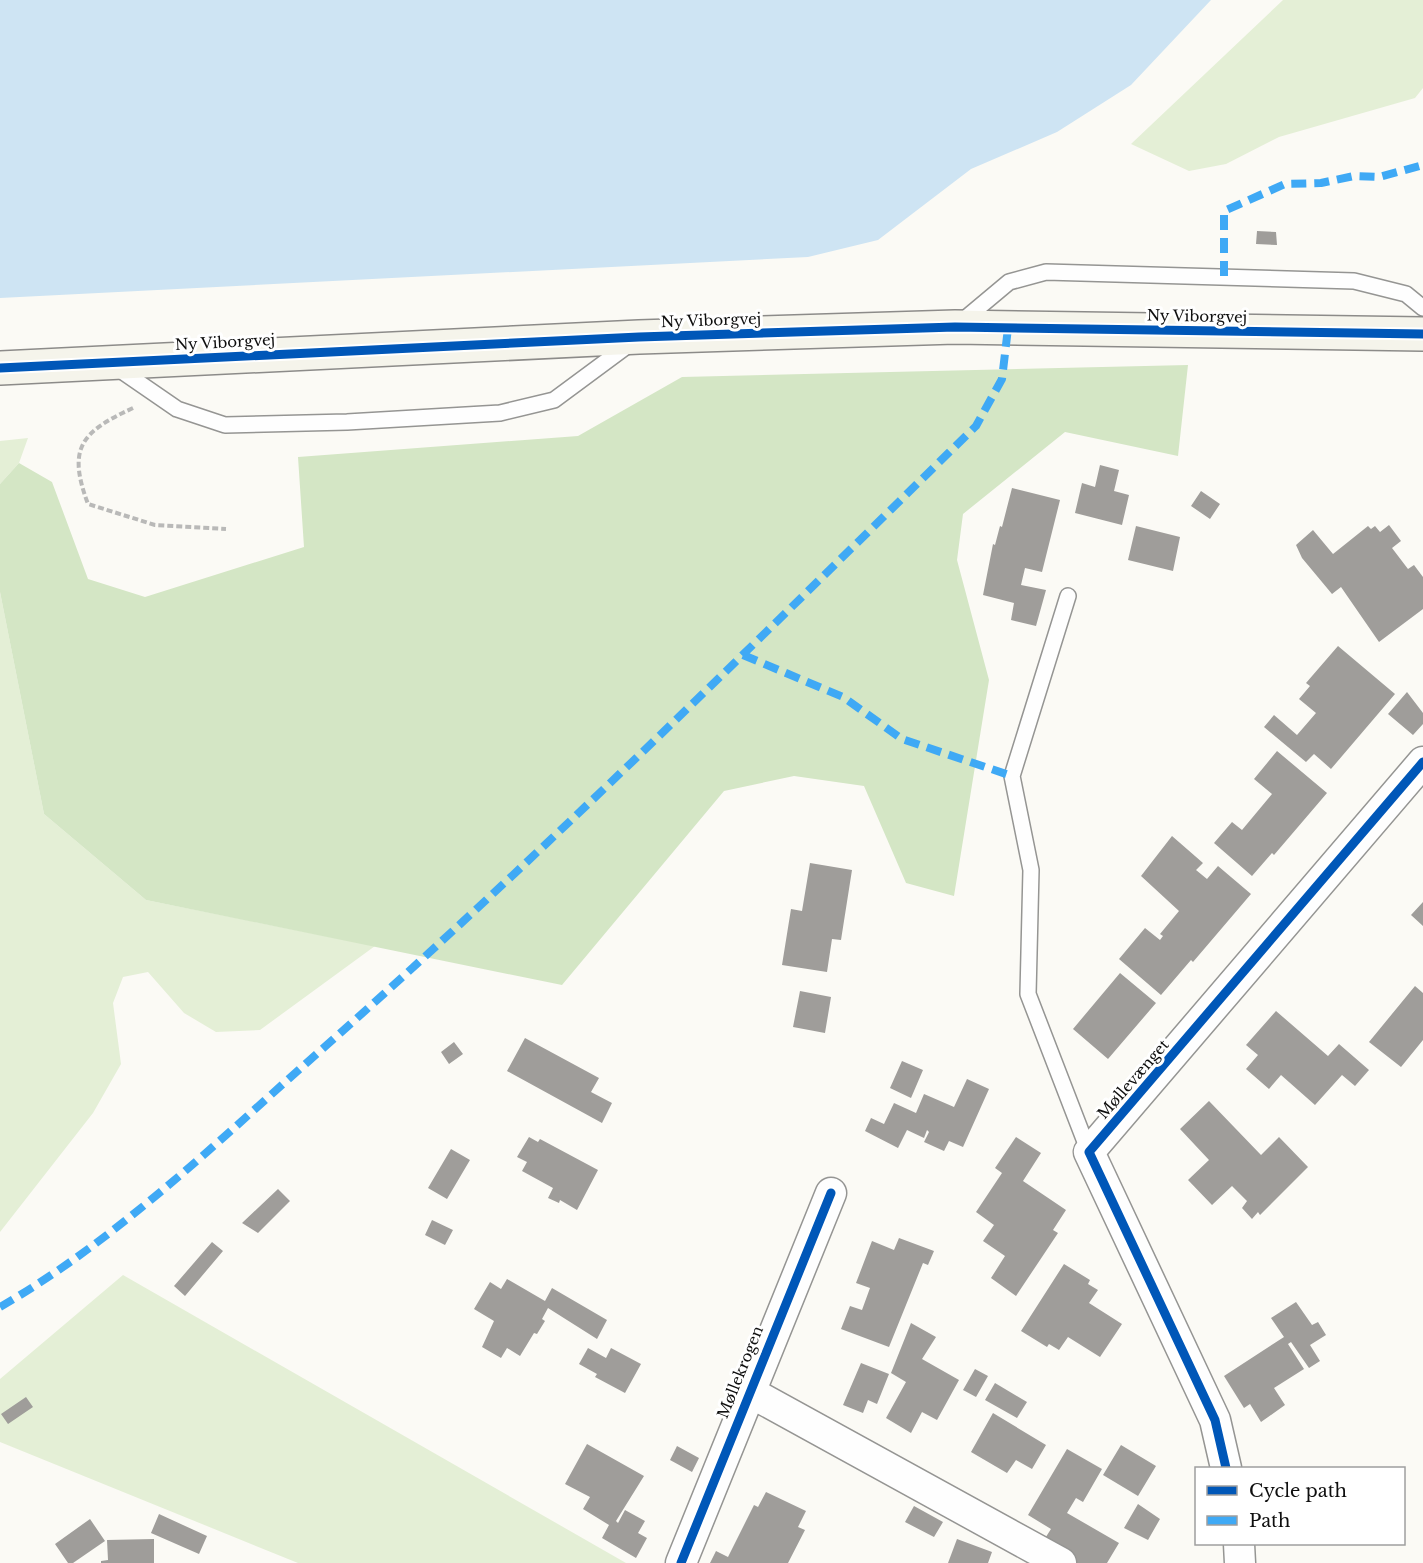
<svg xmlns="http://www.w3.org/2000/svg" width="1423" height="1563" font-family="'Libre Baskerville',serif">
<rect width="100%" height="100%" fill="#fbfaf5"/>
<path fill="#e4efd6" d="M1283,0H1423V88L1415,98L1279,137L1226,164L1189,171L1131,144Z
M28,438L19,463L0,484V441Z
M0,592L44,814L146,900L375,946L260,1030L216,1032L184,1013L148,972L123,977L113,1003L121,1064L93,1113L0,1232Z
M123,1275L626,1563H298L0,1442V1379Z"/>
<path fill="#d4e6c5" d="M1188,365L1178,456L1065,432L963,514L957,560L989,680L954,896L906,883L864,786L794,776L724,791L562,985L146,900L44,814L0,592V484L19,463L52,482L88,579L145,597L304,547L298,457L578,436L682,377Z"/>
<path fill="#cee4f3" d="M0,0H1211L1131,85L1057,132L971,169L878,240L808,257L0,298Z"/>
<path fill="#9f9d9a" d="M1257,231L1276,232L1277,245L1256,244Z
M1100,465L1119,470L1114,491L1129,495L1122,525L1075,513L1082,483L1095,487Z
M1012,488L1060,500L1042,572L1025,568L1021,585L1046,590L1036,626L1011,620L1014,603L983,595L993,544L995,545L1000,526L1002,527Z
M1201,491L1220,504L1210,519L1191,506Z
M1389,525L1401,541L1392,548L1408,569L1414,565L1423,577V609L1379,642L1341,587L1332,594L1302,558L1296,545L1313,530L1333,554L1368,526L1371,529L1375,526L1380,532Z
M1136,526L1180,537L1173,571L1128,560Z
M1338,646L1395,694L1331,769L1314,754L1306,762L1264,727L1274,715L1297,735L1316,713L1299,699L1310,686L1306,683Z
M1407,692L1423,713V724L1413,735L1388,714Z
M1277,751L1327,793L1274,855L1272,853L1252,876L1214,843L1232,822L1242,830L1272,794L1254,779Z
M1172,836L1203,863L1196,870L1207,879L1218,866L1251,894L1193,962L1191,960L1161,995L1119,959L1145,928L1160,940L1163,936L1160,934L1179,911L1141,876Z
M810,863L852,870L841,940L832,939L827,972L782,965L791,909L802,911Z
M1423,902V926L1411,915Z
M1120,973L1156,1003L1108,1059L1073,1029Z
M1415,986L1423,993V1040L1401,1067L1369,1042Z
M800,991L831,997L825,1033L793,1027Z
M1276,1011L1328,1056L1339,1044L1369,1070L1355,1086L1342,1075L1315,1105L1281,1075L1269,1089L1246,1069L1258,1055L1246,1045Z
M525,1038L599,1078L591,1092L612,1103L602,1123L507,1071Z
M454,1042L463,1054L449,1064L441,1052Z
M902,1061L923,1070L911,1098L890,1088Z
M967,1079L989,1089L963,1147L949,1141L944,1151L924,1142L929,1132L927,1130L924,1138L907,1130L898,1148L865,1131L871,1118L884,1124L894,1103L916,1113L924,1094L954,1107Z
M1209,1101L1261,1155L1279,1137L1308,1167L1260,1215L1258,1212L1252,1219L1242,1208L1247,1201L1232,1186L1212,1205L1188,1180L1209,1160L1180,1129Z
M529,1137L538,1142L540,1139L598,1170L577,1210L560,1200L559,1203L548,1198L553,1188L522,1171L527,1162L517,1157Z
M1016,1137L1041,1153L1023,1181L1066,1210L1053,1230L1058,1233L1016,1296L991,1278L1005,1256L983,1241L994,1225L976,1212L1002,1173L995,1168Z
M451,1149L470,1160L447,1199L428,1188Z
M278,1189L290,1201L258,1233L242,1223Z
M432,1220L453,1230L445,1245L425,1235Z
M899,1238L934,1251L928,1265L923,1263L889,1347L841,1329L850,1306L862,1310L870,1288L856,1283L872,1241L894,1250Z
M212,1242L223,1251L185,1296L174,1286Z
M1064,1264L1090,1280L1088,1284L1098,1290L1089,1303L1122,1324L1100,1357L1068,1337L1059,1350L1049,1344L1047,1347L1021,1331Z
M507,1279L545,1301L552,1288L607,1320L597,1339L548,1308L542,1319L545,1321L537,1334L534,1333L520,1356L507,1348L501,1358L482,1347L494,1321L474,1309L490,1282L501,1289Z
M1296,1302L1312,1325L1318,1322L1326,1335L1310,1345L1320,1361L1309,1368L1291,1342L1288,1344L1304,1369L1274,1388L1285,1405L1261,1422L1250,1404L1244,1408L1224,1376L1284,1337L1271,1318Z
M911,1323L936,1337L922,1359L959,1380L937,1420L922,1412L911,1433L886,1418L906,1382L891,1373Z
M588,1348L606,1358L611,1348L641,1364L625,1393L595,1377L597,1374L579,1364Z
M861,1363L889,1374L877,1404L868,1400L863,1413L843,1405Z
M975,1369L988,1376L976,1397L963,1390Z
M995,1383L1027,1402L1017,1418L985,1400Z
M26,1397L33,1407L8,1424L1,1414Z
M993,1413L1046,1445L1032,1469L1016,1460L1007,1473L971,1452Z
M587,1444L644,1476L616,1521L618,1523L625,1510L645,1521L638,1533L647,1538L636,1558L602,1538L609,1525L583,1509L590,1497L565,1484Z
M1121,1445L1156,1466L1138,1496L1103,1475Z
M677,1446L699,1458L692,1472L670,1460Z
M1067,1449L1102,1469L1083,1502L1076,1498L1067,1513L1119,1543L1107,1563H1076L1042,1543L1051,1529L1028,1515Z
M766,1492L806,1511L798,1527L805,1530L788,1563H710L716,1551L728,1557L754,1505L758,1507Z
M1138,1504L1160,1519L1148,1540L1124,1528Z
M914,1506L943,1522L934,1537L905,1522Z
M159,1514L207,1536L199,1554L151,1533Z
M90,1519L105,1541L73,1563H68L55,1544Z
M154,1539V1563H101V1561L108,1560L107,1540Z
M957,1539L992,1552L988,1563H948Z"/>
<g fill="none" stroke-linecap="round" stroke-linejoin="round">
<g stroke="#959593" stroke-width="18">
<path id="lane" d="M960,323L1009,282L1046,272L1354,281L1406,294L1423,308
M116,367L177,409L225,425L347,422L500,413L554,400L631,343
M1068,596L1012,776L1031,870L1028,994L1089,1152"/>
</g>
<g stroke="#959593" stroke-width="33">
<path id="street" d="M748,1391L1061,1563
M1226,1468L1215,1420L1089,1152L1423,762
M1239,1544L1240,1563
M681,1563L831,1193"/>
</g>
<g stroke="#8c8b89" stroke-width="36">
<path id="secondary" d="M0,368L639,337L955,327L1423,334"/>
</g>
<path stroke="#b9b9b8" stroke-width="4" stroke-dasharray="6 3" stroke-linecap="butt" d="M133,408C81,432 67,448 88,504L155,525L226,529"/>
<use href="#lane" stroke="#fefefe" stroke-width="15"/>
<use href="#street" stroke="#fefefe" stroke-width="30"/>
<use href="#secondary" stroke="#f5f4eb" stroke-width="33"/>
<path stroke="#3fa9f5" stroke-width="8" stroke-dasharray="15 8" stroke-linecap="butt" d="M1224,276V211L1285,184L1321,183L1354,176L1379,177L1423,165
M743,655L843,697L902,739L1012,776
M0,1307C118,1239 218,1141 320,1051C546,851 761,637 976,426L1002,379L1008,328"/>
<g stroke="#fff" stroke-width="13">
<path id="cycleway" d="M0,368L639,337L955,327L1423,334
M1226,1468L1215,1420L1089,1152L1423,762
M681,1563L831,1193"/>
</g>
<use href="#cycleway" stroke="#0057b8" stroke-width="9"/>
</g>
<g text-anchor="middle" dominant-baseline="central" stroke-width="6" stroke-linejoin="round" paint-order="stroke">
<g font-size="15" fill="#0f0f0f" stroke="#fff">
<text transform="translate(1197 316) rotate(1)">Ny Viborgvej</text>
<text transform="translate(711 320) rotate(-2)">Ny Viborgvej</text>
<text transform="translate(225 342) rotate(-3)">Ny Viborgvej</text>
<text transform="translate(1133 1079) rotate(-49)">Møllevænget</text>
<text transform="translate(740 1372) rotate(-68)">Møllekrogen</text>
</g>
</g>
<rect x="1195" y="1467" width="210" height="78" fill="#ffffff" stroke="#9f9f9f" stroke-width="1.5"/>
<rect x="1207" y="1486" width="30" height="9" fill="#0057b8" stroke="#9f9f9f" stroke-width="1.5"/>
<text x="1249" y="1497" font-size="18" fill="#0f0f0f">Cycle path</text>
<rect x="1207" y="1516" width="30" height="9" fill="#3fa9f5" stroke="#9f9f9f" stroke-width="1.5"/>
<text x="1249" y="1527" font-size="18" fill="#0f0f0f">Path</text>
</svg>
